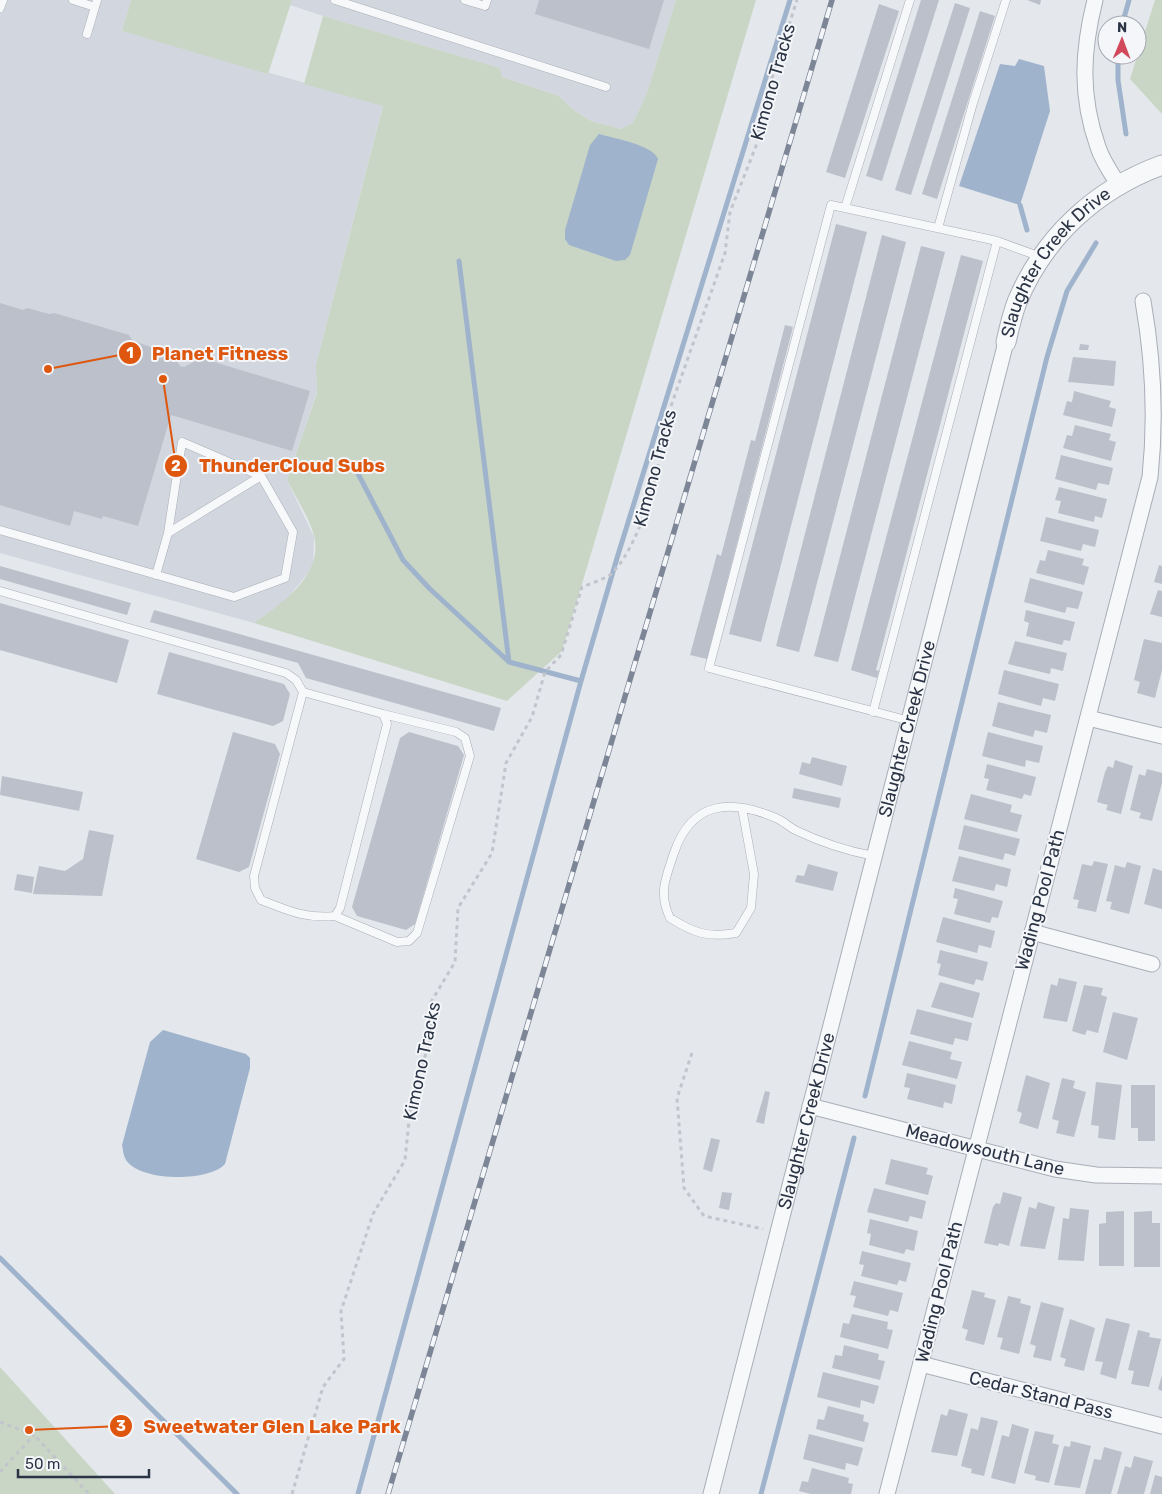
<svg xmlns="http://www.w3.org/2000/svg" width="1162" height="1494" font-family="Rubik,sans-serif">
<rect width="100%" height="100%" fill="#e4e7ec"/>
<path fill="#d2d6de" d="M0,0H131L122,31L383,105L316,365L317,392L287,480L314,537L313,567L285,601L254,623L0,553Z
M292,0H676L647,93L633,123L621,129L591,121L572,109L559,96L502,77L500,68L323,16L290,5Z"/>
<path fill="#c9d6c5" d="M131,0H292L268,74L122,31Z
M676,0H756L562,651L507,701L254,623C281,604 324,575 314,536C310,519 295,496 287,480L317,393L316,365L383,106L304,84L323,16L500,68L502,77L559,96L572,109L591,121L621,129L633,123L647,93Z
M1155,0H1162V114L1130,79Z
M0,1367L115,1494H0Z"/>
<path fill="#9fb4cc" d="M1019,59L1044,66L1050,111L1020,205L959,186L1000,64L1015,66Z
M599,134C613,138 653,145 658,159L630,255L625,260L616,261L569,245L565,239V230L590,145Z
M163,1030L246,1054L250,1058V1068L225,1164C209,1182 140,1182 126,1160C123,1155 123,1150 122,1145L150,1042Z"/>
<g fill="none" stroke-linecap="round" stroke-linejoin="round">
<path stroke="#9fb4cc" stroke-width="5" d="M1122,25L1129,0
M1118,55V80L1126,134
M1020,205L1027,230
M459,261L509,662
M353,464L403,560L430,589L509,662L581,681
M865,1096L1047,357L1067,291L1096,243
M0,1258L237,1494
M358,1494L581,681L617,558L790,0
M761,1494L854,1138"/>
</g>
<path fill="#bbc0ca" d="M539,0H664L649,49L535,14Z
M921,0H939L882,181L866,176Z
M1027,0H1041L1040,5Z
M955,3L970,8L911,195L895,190Z
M879,4L899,11L845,178L826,172Z
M980,11L995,16L937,199L922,194Z
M836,224L867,232L761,642L729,634Z
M882,235L906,242L799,652L776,646Z
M921,246L945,252L838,662L814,656Z
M961,255L983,261L876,670L879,671L877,678L851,670Z
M0,303L23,310L27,308L49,314L54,313L129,335L132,340L174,356L180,366L184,367L201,358L310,391L292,451L171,415L138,526L103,516L102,519L74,511L70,526L0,505Z
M785,325L793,327L707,659L690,655L717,554L721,556L751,440L755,441Z
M1080,344L1089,345L1088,350H1079Z
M1073,357L1116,361L1114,386L1068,382Z
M1074,391L1111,401L1109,407L1116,409L1112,427L1063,415L1067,401L1072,402Z
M1075,425L1111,434L1109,440L1116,442L1111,461L1063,448L1067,435L1072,436Z
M1061,455L1113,468L1109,485L1098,483L1096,490L1055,479Z
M1059,487L1107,499L1102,518L1095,516L1094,522L1058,513L1061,501L1055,500Z
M1046,517L1099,530L1095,547L1083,544L1081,551L1040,541Z
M1048,550L1084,559L1082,565L1089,567L1084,585L1036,573L1040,560L1045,561Z
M1159,565L1162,566V584L1154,582Z
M0,566L131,603L127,615L0,579Z
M1030,578L1083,592L1078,609L1067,607L1065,613L1024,602Z
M1158,590L1162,591V617L1150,614Z
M0,603L129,640L117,683L0,650Z
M154,610L501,708L494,731L306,678L298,663L150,622Z
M1026,610L1075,622L1070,641L1064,640L1062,645L1026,636L1029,623L1024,621Z
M1144,639L1162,643V670L1155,698L1137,693L1140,682L1134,680Z
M1015,641L1067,653L1063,671L1051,668L1050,674L1008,664Z
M169,652L284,684L290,694L283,721L273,726L157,694Z
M1004,670L1059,684L1055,701L1043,698L1041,706L998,694Z
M998,702L1051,715L1047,733L1035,730L1033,737L992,726Z
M233,732L275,744L280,754L249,867L239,872L196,859Z
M409,732L458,746L464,755L415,924L406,930L357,916L352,907L400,738Z
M988,732L1043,746L1039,763L1026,760L1025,767L982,756Z
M812,757L847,766L842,786L799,774L802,762L810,764Z
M1115,760L1133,766L1121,814L1106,810L1108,805L1097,802L1105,772L1108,766L1113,768Z
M987,764L1036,777L1031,796L1024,794L1022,799L986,790L989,779L984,778Z
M1147,769L1162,773V783L1152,821L1139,818L1141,813L1130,810L1139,774L1145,776Z
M2,776L83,792L79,811L0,795Z
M794,788L841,798L839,808L792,798Z
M971,794L1012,805L1010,812L1022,815L1017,832L964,819Z
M964,825L1020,839L1015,856L1005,853L1003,860L958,849Z
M89,830L114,835L102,896L33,894L39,866L65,871L83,859Z
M959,856L1011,869L1007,887L996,884L994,891L952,881Z
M1094,861L1108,864L1096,912L1077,908L1079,900L1073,899L1082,864L1092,866Z
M1127,862L1141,866L1129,914L1110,909L1112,902L1106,901L1115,865L1125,868Z
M808,864L838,872L833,891L795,882L797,875L804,876Z
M1153,868L1162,871V909L1144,904Z
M17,874L34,877L32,893L14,890Z
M955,888L1003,901L998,918L992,917L990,923L954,914L958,899L953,898Z
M943,917L995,931L991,948L979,945L977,953L936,942Z
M940,950L988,962L983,981L976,979L974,985L938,975L941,964L937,963Z
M1059,978L1077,982L1067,1022L1043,1018L1051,984L1057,986Z
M940,982L980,993L973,1018L931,1007Z
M1084,985L1103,988L1101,995L1107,997L1098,1033L1087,1030L1085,1035L1072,1031Z
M917,1009L972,1023L968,1041L955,1038L953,1045L910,1034Z
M1113,1012L1138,1018L1127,1060L1103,1052Z
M909,1041L952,1052L950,1059L962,1062L957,1079L902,1065Z
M907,1073L956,1085L952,1104L944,1102L943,1108L907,1099L910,1088L904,1087Z
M1026,1075L1050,1083L1038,1129L1019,1123L1022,1113L1017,1111Z
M1062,1078L1075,1081L1073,1088L1086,1092L1074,1137L1056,1133L1059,1121L1052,1119Z
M1096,1082L1122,1085L1115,1140L1098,1138L1099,1126L1091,1125Z
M1131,1085H1155V1141H1138V1128H1131Z
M765,1091L770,1092L764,1124L756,1122Z
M711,1138L720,1140L712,1172L703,1169Z
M891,1159L928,1168L926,1174L933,1176L928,1195L885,1184Z
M874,1188L926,1201L922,1219L910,1216L908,1222L867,1212Z
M722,1192L732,1193L729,1210L719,1208Z
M1003,1192L1022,1197L1009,1246L999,1243L998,1246L984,1243L993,1207L996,1203L1000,1204Z
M1038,1202L1055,1207L1045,1249L1020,1246L1029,1207L1036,1209Z
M1070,1208L1089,1210L1084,1261L1058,1260L1063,1218L1069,1219Z
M1124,1211V1266H1099V1224L1106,1223V1212Z
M1152,1211V1223H1160V1267H1134V1212Z
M870,1219L918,1231L914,1251L906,1249L904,1254L869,1245L871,1234L867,1233Z
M862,1251L911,1263L906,1282L899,1280L897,1285L861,1276L864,1265L859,1264Z
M854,1281L903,1293L898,1312L890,1310L888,1316L853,1307L856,1296L850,1295Z
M972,1290L985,1293L984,1297L996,1300L984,1345L965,1340L968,1330L962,1328Z
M1008,1296L1021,1299L1020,1303L1031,1306L1019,1354L1000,1349L1003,1338L997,1337Z
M1041,1302L1064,1308L1051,1361L1033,1357L1036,1346L1030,1344Z
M852,1314L888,1322L887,1329L893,1330L888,1349L840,1337L843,1323L849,1324Z
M1106,1318L1130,1324L1116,1379L1100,1374L1103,1362L1095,1361Z
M1070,1319L1095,1328L1084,1371L1064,1366L1066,1359L1060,1357Z
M1138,1330L1150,1333L1149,1337L1161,1339L1149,1387L1131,1384L1134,1371L1128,1370Z
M844,1345L879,1354L878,1360L885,1361L880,1380L832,1368L835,1355L842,1356Z
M823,1372L879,1386L874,1404L861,1400L860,1408L817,1397Z
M1162,1375V1391L1158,1389Z
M828,1406L864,1415L863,1421L869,1423L864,1442L816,1429L818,1419L824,1420Z
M949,1409L968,1414L957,1456L931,1452L941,1414L947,1416Z
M981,1417L998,1421L984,1476L971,1473L972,1469L961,1466L971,1428L978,1430Z
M1012,1424L1029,1429L1015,1484L991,1478L1002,1435L1009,1437Z
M1035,1431L1054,1435L1052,1443L1059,1445L1049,1483L1035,1480L1036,1476L1024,1473Z
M809,1434L863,1448L858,1466L846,1463L845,1470L803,1459Z
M1071,1441L1091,1446L1080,1488L1054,1485L1064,1446L1070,1447Z
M1104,1447L1122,1452L1111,1494H1085L1094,1459L1101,1460Z
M1134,1456L1153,1461L1144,1494H1117L1125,1466L1131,1468Z
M812,1468L849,1478L848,1483L853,1484L851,1494H811L799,1491L802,1481L808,1482Z
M1155,1475L1162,1477V1494H1150Z"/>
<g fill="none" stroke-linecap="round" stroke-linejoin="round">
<g stroke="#a9aeb7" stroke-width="9">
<path id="service" d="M73,0L95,7
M335,0L606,87
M465,0L485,6L487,0
M0,8L3,0
M87,34L97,0
M845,208L910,0
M938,228L973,103L1006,0
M0,530L234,597L285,578L293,532L261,476L182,442L168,533
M156,575L168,533L261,476
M0,591L286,673L296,680L303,692L383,714L387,724L340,908L335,916C305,919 287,910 261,900L255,888L254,876L303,692
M873,712L997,241L1041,257
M910,721L709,668L831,205L997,241
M742,808L754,874L751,908L736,933C708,938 694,933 670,918C658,893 666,877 674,853C692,800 731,799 776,818C783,821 788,826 795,830C820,842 847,851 874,856
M335,916L397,942L409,941L417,933L470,756L465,738L456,732L383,714"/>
</g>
<g stroke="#a9aeb7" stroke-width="17">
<g id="minor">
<path d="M1095,0C1082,52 1080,96 1098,147C1102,160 1111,173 1118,184"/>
<path d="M1088,718L1162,736"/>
<path d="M1032,932L1152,964"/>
<path d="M810,1106L1055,1169L1096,1175L1162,1176"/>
<path d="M921,1364L1162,1426"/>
<path id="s1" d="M711,1494L1006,342"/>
<path d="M887,1494L1150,477C1156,420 1153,358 1143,301"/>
</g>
</g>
<g stroke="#a9aeb7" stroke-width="21">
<g id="tertiary">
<path id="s2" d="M1006,342C1009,329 1012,315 1017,302C1044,237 1096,189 1162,165"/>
</g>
</g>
<path stroke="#c2c5cb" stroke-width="3" stroke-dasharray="4 4" stroke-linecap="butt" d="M692,1053L677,1098L684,1188L704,1216L763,1229
M0,1422L34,1435L89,1494
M0,1472L34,1435
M292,1494L323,1387L344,1359L341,1311L373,1214L405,1160L411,1102L430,1040L431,1002L455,962L458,908L492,853L506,763L532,717L545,672L561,655L582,587C591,583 607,579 613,572C642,541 661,467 664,426L725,253L730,212L756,146L763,106L797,0"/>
<use href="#service" stroke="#f7f8fa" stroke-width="8"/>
<use href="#minor" stroke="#f7f8fa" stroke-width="15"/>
<use href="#tertiary" stroke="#f7f8fa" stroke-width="19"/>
<g stroke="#7d8696" stroke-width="5.5">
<path id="rail" d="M388,1494L832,0"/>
</g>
<use href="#rail" stroke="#f4f6f9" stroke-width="4" stroke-dasharray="11" stroke-linecap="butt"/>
</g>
<g text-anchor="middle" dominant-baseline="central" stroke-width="4" stroke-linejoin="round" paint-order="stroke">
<g font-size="18" fill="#2b3445" stroke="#f4f6f9">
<text transform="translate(773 82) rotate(-74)">Kimono Tracks</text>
<text stroke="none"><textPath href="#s2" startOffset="96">Slaughter Creek Drive</textPath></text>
<text transform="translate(655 468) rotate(-75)">Kimono Tracks</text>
<text stroke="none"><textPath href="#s1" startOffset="790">Slaughter Creek Drive</textPath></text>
<text transform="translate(1040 900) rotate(-75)">Wading Pool Path</text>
<text transform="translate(422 1061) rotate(-78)">Kimono Tracks</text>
<text stroke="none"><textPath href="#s1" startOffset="385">Slaughter Creek Drive</textPath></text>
<text transform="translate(985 1150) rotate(14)">Meadowsouth Lane</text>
<text transform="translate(939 1292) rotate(-76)">Wading Pool Path</text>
<text transform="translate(1041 1395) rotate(14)">Cedar Stand Pass</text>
</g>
</g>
<path fill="none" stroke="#df570f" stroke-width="2" d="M48 369L130 353M163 379L176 466M29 1430L121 1426"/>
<g fill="#df570f" stroke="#f4f6f9" stroke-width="2">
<circle cx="48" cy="369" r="5"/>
<circle cx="163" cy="379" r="5"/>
<circle cx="29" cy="1430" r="5"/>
<circle cx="130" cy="353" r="12"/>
<circle cx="176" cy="466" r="12"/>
<circle cx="121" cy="1426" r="12"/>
</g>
<g font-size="15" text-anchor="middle" font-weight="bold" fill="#fff">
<text x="130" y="358">1</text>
<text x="176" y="471">2</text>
<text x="121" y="1431">3</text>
</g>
<g font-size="19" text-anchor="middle" font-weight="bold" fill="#df570f" stroke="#f4f6f9" stroke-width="4" stroke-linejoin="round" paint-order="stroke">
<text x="220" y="360">Planet Fitness</text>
<text x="292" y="472">ThunderCloud Subs</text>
<text x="272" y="1433">Sweetwater Glen Lake Park</text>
</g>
<g transform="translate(1122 40) rotate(1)"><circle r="24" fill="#f4f6f9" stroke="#a4a8b1"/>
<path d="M0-4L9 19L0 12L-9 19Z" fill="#d1495b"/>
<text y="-8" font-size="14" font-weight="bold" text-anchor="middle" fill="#2b3445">N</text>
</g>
<path d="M18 1469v8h131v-8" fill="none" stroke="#2b3445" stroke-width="2.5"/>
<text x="25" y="1469" font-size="15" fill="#2b3445" stroke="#f4f6f9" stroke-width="4" paint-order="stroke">50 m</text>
</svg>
